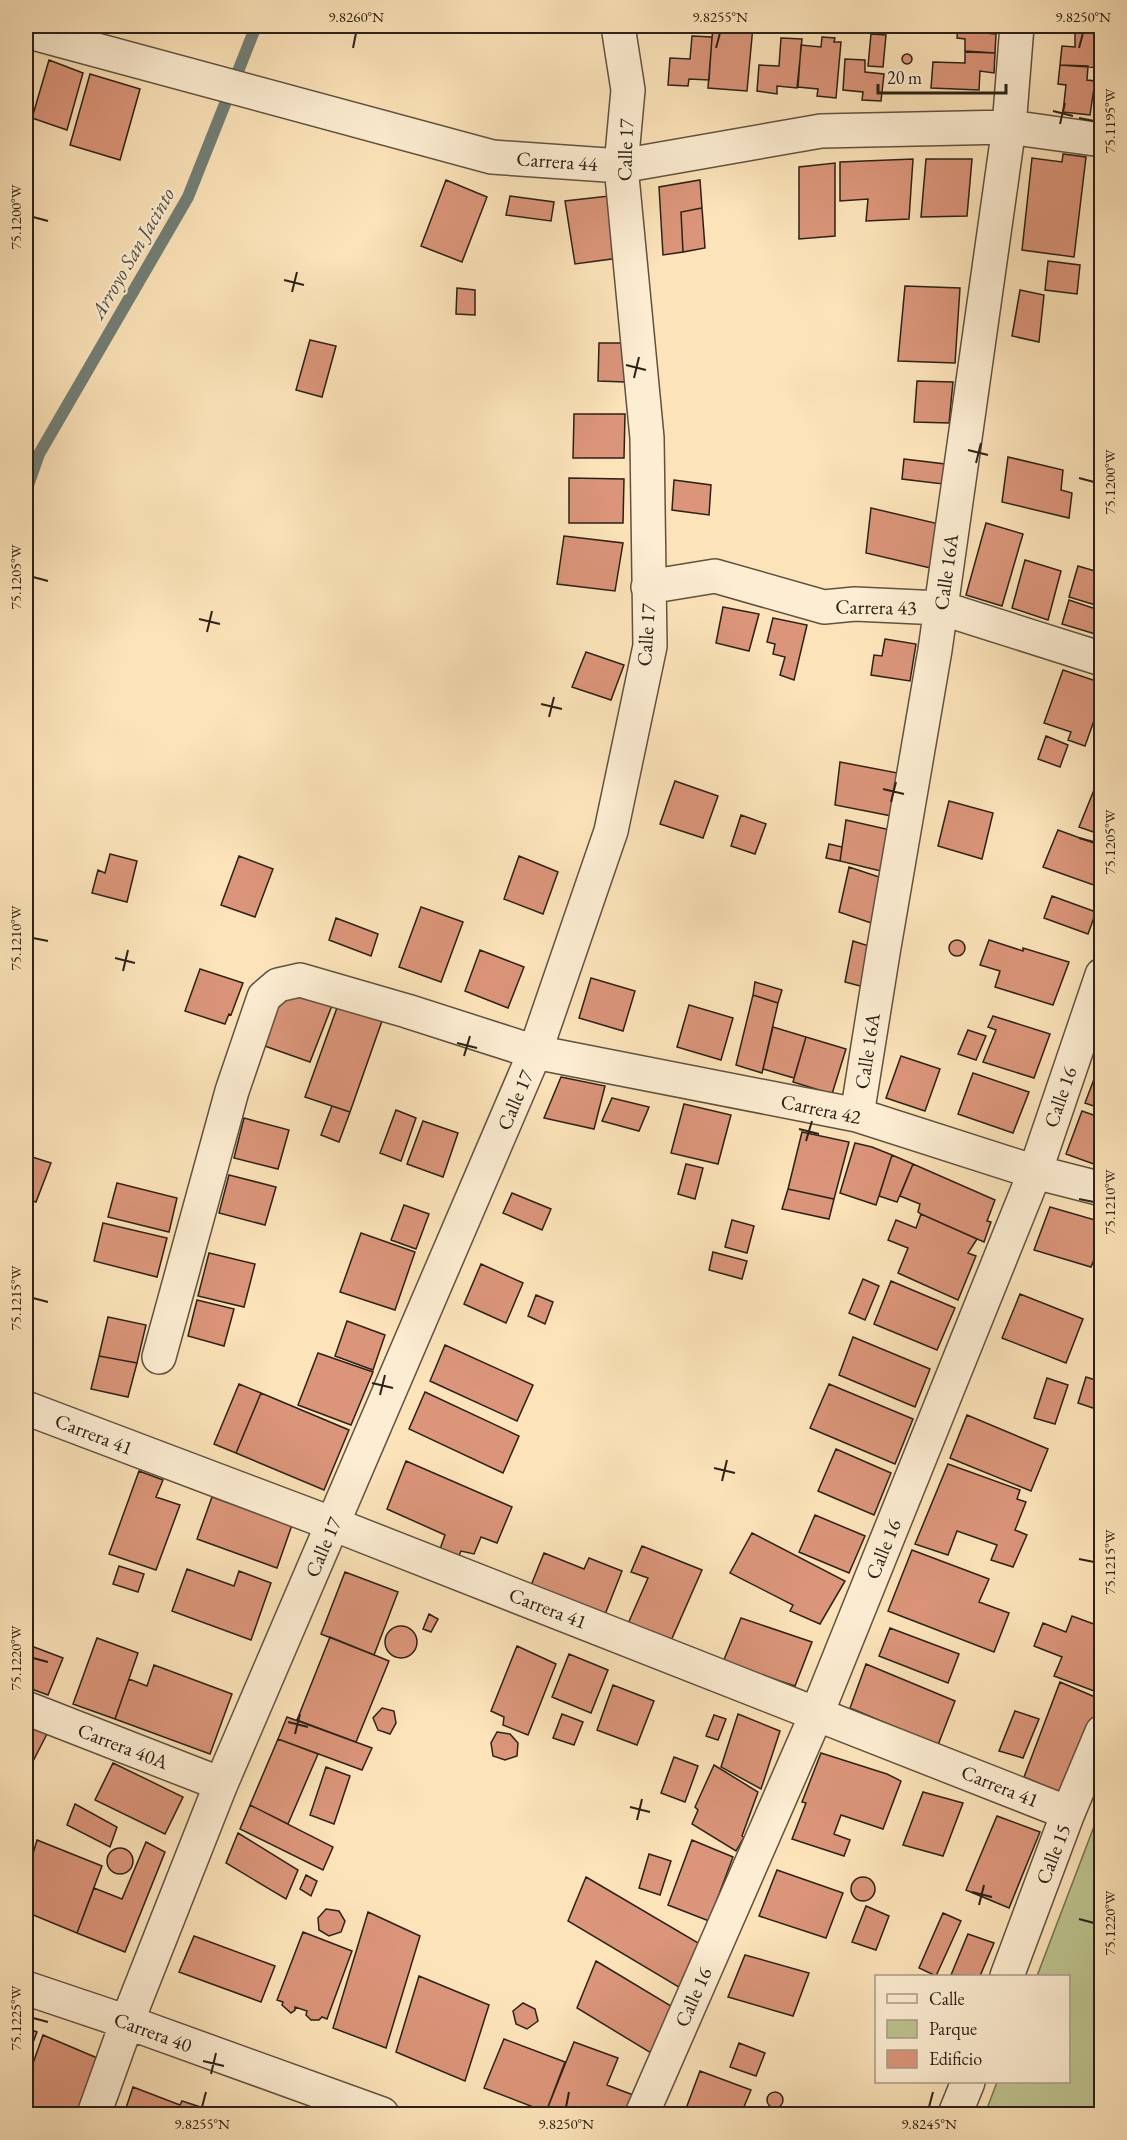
<svg xmlns="http://www.w3.org/2000/svg" width="1127" height="2140" font-family="'EB Garamond',serif">
<rect width="100%" height="100%" fill="#fce3b9"/>
<filter id="stains"><feTurbulence type="fractalNoise" baseFrequency=".00333" numOctaves="4"/><feColorMatrix values="0 0 0 0 .2 0 0 0 0 .09 0 0 0 0 .02 0 0 0 .5 -.17"/></filter>
<radialGradient id="worn" r=".72"><stop offset=".6" stop-color="#630" stop-opacity="0"/><stop offset="1" stop-color="#630" stop-opacity=".3"/></radialGradient>
<path fill="#bec490" stroke="#757254" stroke-width="1.5" d="M1101,1808V2114H985L997,2082H1068V1976H1037Z"/>
<g fill="none" stroke-linecap="round" stroke-linejoin="round">
<path stroke="#727f77" stroke-width="12" d="M26,491L39,454L188,197L256,26"/>
</g>
<path fill="#db957a" stroke="#2c2118" stroke-width="1.5" d="M713,26H753L747,91L708,88Z
M771,26H796L795,32L770,31Z
M810,26H836L835,32L810,30Z
M958,26H985V33L996,34L995,53L965,52V39L957,38Z
M1075,28L1102,30V68L1060,65L1062,46L1075,47Z
M871,34L886,35L883,67L868,66Z
M692,36L712,37L709,80L689,79L688,86L668,85L670,58L690,59Z
M822,37L835,38L834,42H841L836,98L817,96L818,89L798,87L801,45L821,47Z
M781,38L802,39L797,88L777,86V94L757,91L759,65L779,66Z
M965,51L995,53L994,73L980,71L979,90L931,88L933,62L965,63Z
M902 59a5 5 0 1 1 10 0a5 5 0 1 1-10 0Z
M845,59L865,60V72L884,74L881,101L862,100L863,92L843,90Z
M49,60L83,73L67,130L32,118Z
M1060,65L1088,66L1087,80L1095,81L1090,115L1063,112L1066,85L1058,84Z
M90,74L140,89L120,160L70,145Z
M1063,154L1086,157L1074,257L1022,250L1032,158L1062,162Z
M913,159L909,219L866,221L868,199L840,201V162Z
M926,159H972L967,216L921,217Z
M835,163V236L799,239V167Z
M446,180L487,197L462,262L421,246Z
M700,180L702,208L681,212L683,252L663,255L659,187Z
M510,196L554,202L551,221L506,215Z
M609,196L619,258L575,264L565,201Z
M702,208L705,248L683,252L681,212Z
M1048,261L1080,265L1077,294L1045,290Z
M905,286L960,288L955,363L898,361Z
M457,288L475,290V315L456,314Z
M1020,290L1044,295L1039,342L1012,336Z
M310,340L336,346L322,397L296,390Z
M599,343H626L625,382L598,381Z
M917,381L953,382L949,423L914,422Z
M574,414H625L624,458H573Z
M1008,457L1063,470L1061,490L1072,493L1069,518L1002,502Z
M904,459L945,464L943,484L902,479Z
M569,478L624,479L623,523H569Z
M674,480L711,485L709,515L672,510Z
M871,508L939,524L935,569L866,553Z
M986,523L1023,534L1002,606L966,595Z
M564,536L623,543L615,591L557,584Z
M1025,560L1061,571L1048,620L1012,608Z
M1078,566L1102,573V607L1069,597Z
M1069,600L1102,611V636L1062,624Z
M723,607L759,614L749,651L716,643Z
M773,618L807,625L794,680L780,675L785,657L773,654L775,644L767,642Z
M885,639L916,644L910,681L871,675L874,655L882,656Z
M586,652L624,665L611,700L572,687Z
M1063,670L1102,683V717L1096,715L1085,746L1068,740L1071,732L1044,723Z
M1046,736L1068,745L1060,767L1038,759Z
M840,762L903,774L897,817L835,805Z
M675,781L718,796L703,838L660,824Z
M1094,790L1102,793V835L1079,827Z
M949,801L993,813L982,859L938,846Z
M741,815L766,824L755,854L731,846Z
M846,820L895,831L889,873L840,861Z
M1058,830L1102,846V888L1043,867Z
M829,844L842,847L840,861L826,858Z
M110,854L137,861L127,902L92,893L98,870L105,873Z
M239,856L273,869L255,917L221,905Z
M519,856L558,872L543,914L504,899Z
M849,867L888,880L877,925L839,912Z
M1052,896L1096,912L1088,934L1044,918Z
M421,907L463,922L441,982L399,967Z
M336,918L378,934L371,956L329,940Z
M949 948a8 8 0 1 1 16 0a8 8 0 1 1-16 0Z
M989,940L1023,951V948L1069,962L1053,1005L995,987L1000,971L980,965Z
M853,941L872,947L864,987L845,982Z
M480,950L524,967L508,1008L465,991Z
M200,969L243,983L231,1015L229,1014L225,1024L185,1011Z
M591,978L635,991L623,1031L579,1018Z
M755,982L782,990L778,1003L753,995Z
M285,986L333,1003L310,1062L262,1045Z
M753,995L778,1003L762,1073L736,1065Z
M338,1005L382,1021L350,1112L305,1097Z
M689,1005L733,1018L721,1060L677,1047Z
M993,1016L1050,1034L1034,1078L983,1062L996,1030L988,1027Z
M773,1027L806,1037L794,1078L763,1069Z
M968,1030L986,1036L976,1060L958,1054Z
M806,1037L846,1049L832,1094L793,1082Z
M901,1056L940,1069L925,1111L886,1098Z
M1102,1058V1109L1085,1103Z
M973,1073L1029,1092L1013,1133L958,1114Z
M561,1077L605,1086L594,1129L544,1118Z
M612,1098L649,1107L639,1131L602,1121Z
M684,1104L731,1115L718,1164L671,1153Z
M332,1106L350,1112L339,1142L321,1135Z
M396,1110L416,1118L401,1161L380,1153Z
M1082,1111L1102,1118V1167L1066,1154Z
M244,1118L289,1130L278,1169L234,1158Z
M423,1121L458,1133L443,1177L407,1164Z
M802,1132L849,1142L834,1199L788,1189Z
M855,1143L872,1147L892,1155L876,1205L840,1193Z
M26,1155L51,1163L36,1202L26,1199Z
M892,1155L913,1164L897,1202L879,1196Z
M686,1164L703,1168L695,1199L678,1194Z
M913,1164L995,1200L987,1221L991,1222L984,1242L921,1214L918,1212L920,1204L900,1196Z
M229,1175L276,1187L265,1225L219,1213Z
M117,1183L177,1198L169,1232L108,1217Z
M788,1189L834,1199L829,1219L782,1209Z
M512,1193L551,1209L542,1230L503,1213Z
M404,1205L429,1214L416,1249L391,1240Z
M1050,1207L1102,1222V1240L1091,1267L1034,1250Z
M921,1214L977,1239L968,1253L976,1256L958,1300L898,1273L908,1248L888,1240L896,1220L916,1228Z
M732,1220L754,1226L747,1253L725,1247Z
M103,1223L167,1238L157,1277L94,1261Z
M361,1233L415,1252L395,1310L340,1292Z
M713,1252L747,1261L742,1279L709,1270Z
M209,1253L255,1264L244,1307L198,1296Z
M481,1264L523,1283L506,1323L464,1304Z
M863,1279L879,1286L865,1320L849,1313Z
M891,1281L955,1308L937,1350L874,1324Z
M1020,1294L1083,1319L1066,1363L1002,1338Z
M536,1295L553,1302L545,1324L528,1316Z
M197,1300L234,1309L224,1346L188,1336Z
M108,1317L146,1325L137,1363L99,1356Z
M347,1321L385,1335L373,1370L335,1356Z
M853,1337L930,1369L915,1407L839,1375Z
M445,1345L533,1385L517,1421L430,1381Z
M318,1353L373,1372L351,1425L298,1405Z
M99,1356L137,1363L128,1397L91,1389Z
M1086,1377L1102,1382V1390L1096,1409L1078,1403Z
M1047,1378L1068,1385L1055,1424L1034,1418Z
M239,1384L261,1393L236,1453L214,1444Z
M829,1384L913,1419L895,1464L810,1428Z
M425,1392L519,1436L503,1473L409,1429Z
M261,1393L349,1430L324,1490L236,1453Z
M967,1415L1048,1449L1031,1491L950,1458Z
M836,1449L891,1473L874,1515L818,1491Z
M406,1461L512,1507L497,1543L481,1537L474,1554L461,1551L458,1558L440,1549L445,1535L387,1509Z
M948,1464L1020,1490L1017,1499L1026,1502L1015,1530L1027,1535L1013,1567L991,1560L997,1545L957,1531L948,1555L915,1544Z
M139,1471L163,1480L156,1497L180,1505L156,1570L109,1554Z
M212,1497L292,1525L277,1568L197,1539Z
M815,1515L865,1536L849,1573L799,1552Z
M752,1533L845,1581L820,1624L790,1611L793,1605L730,1573Z
M642,1546L702,1570L670,1643L627,1626L648,1578L631,1572Z
M912,1550L989,1579L979,1602L1009,1613L994,1652L888,1611Z
M544,1553L584,1569L589,1558L622,1571L604,1617L530,1588Z
M119,1566L144,1574L138,1592L113,1584Z
M187,1569L234,1586L239,1571L271,1583L251,1640L172,1611Z
M345,1572L398,1592L374,1655L321,1634Z
M429,1614L438,1619L431,1632L423,1629Z
M1072,1616L1102,1627V1694L1054,1676L1062,1657L1034,1646L1043,1623L1066,1632Z
M741,1618L812,1642L795,1686L723,1662Z
M385 1642a16 16 0 1 1 32 0a16 16 0 1 1-32 0Z
M890,1628L959,1654L948,1683L879,1656Z
M330,1637L389,1661L356,1742L297,1720Z
M97,1638L138,1653L115,1719L73,1704Z
M26,1644L63,1658L48,1695L26,1687Z
M517,1646L556,1664L528,1735L503,1725L504,1717L491,1711Z
M569,1654L608,1670L591,1713L552,1697Z
M866,1664L955,1701L938,1745L850,1708Z
M154,1665L232,1694L210,1754L115,1719L129,1679L147,1686Z
M1060,1682L1102,1700L1066,1795L1024,1777Z
M613,1685L654,1701L637,1745L597,1730Z
M382,1708L394,1711L396,1723L390,1734L378,1730L373,1718Z
M1015,1711L1039,1719L1023,1758L999,1751Z
M562,1714L583,1722L574,1745L553,1738Z
M738,1714L780,1731L761,1789L721,1767Z
M714,1715L726,1719L718,1740L706,1736Z
M287,1717L372,1748L362,1770L278,1739Z
M26,1724L49,1730L26,1775Z
M497,1732L510,1734L518,1743L517,1756L505,1760L493,1756L491,1743Z
M278,1739L318,1754L288,1824L250,1805Z
M821,1753L887,1774L901,1781L883,1829L841,1815L834,1834L850,1840L844,1856L792,1839L806,1803L802,1802Z
M674,1757L698,1766L685,1802L661,1793Z
M113,1763L183,1797L165,1834L95,1800Z
M714,1765L758,1792L742,1836L744,1837L736,1851L692,1824L698,1810L695,1807Z
M326,1767L350,1776L334,1824L310,1815Z
M923,1792L963,1803L943,1856L903,1845Z
M75,1804L117,1827L110,1847L67,1825Z
M250,1805L333,1847L323,1870L240,1829Z
M997,1816L1040,1832L1009,1908L966,1890Z
M238,1833L298,1870L286,1899L226,1863Z
M37,1840L102,1866L77,1933L26,1912V1877Z
M692,1840L733,1857L709,1921L668,1905Z
M146,1842L165,1852L125,1952L77,1933L94,1888L122,1899Z
M107 1861a13 13 0 1 1 26 0a13 13 0 1 1-26 0Z
M26,1853L32,1855L26,1877Z
M649,1854L671,1861L660,1895L639,1888Z
M777,1870L843,1893L826,1938L759,1916Z
M306,1875L317,1881L311,1896L300,1889Z
M586,1877L700,1944L682,1989L568,1921Z
M851 1889a12 12 0 1 1 24 0a12 12 0 1 1-24 0Z
M866,1906L889,1916L876,1950L852,1942Z
M326,1909L339,1911L345,1921L341,1932L329,1936L319,1930L318,1918Z
M368,1912L420,1936L386,2048L333,2028Z
M943,1913L961,1921L936,1976L919,1968Z
M303,1932L352,1951L327,2019L322,2017L319,2020H311L306,2015L307,2011L295,2007V2010L291,2013L282,2005L283,2002L277,2000Z
M968,1934L994,1943L980,1976L951,1975Z
M194,1936L275,1966L261,2002L179,1972Z
M745,1955L809,1973L793,2016L728,1997Z
M596,1961L676,2009L656,2056L577,2008Z
M419,1976L489,2005L465,2081L396,2052Z
M523,2003L535,2009L538,2021L527,2029L516,2024L513,2011Z
M26,2028L37,2032L26,2061Z
M43,2035L102,2060L81,2114H26V2083Z
M504,2039L565,2062L546,2112L484,2088Z
M574,2042L618,2058L607,2085L641,2098L634,2114H553L546,2112Z
M739,2043L765,2053L756,2076L730,2067Z
M700,2071L751,2090L741,2114H684Z
M133,2087L180,2105L182,2101L222,2114H124Z
M767 2100a8 8 0 1 1 16 0a8 8 0 1 1-16 0Z"/>
<g fill="none" stroke-linecap="round" stroke-linejoin="round">
<g stroke="#605240" stroke-width="36">
<path id="minor" d="M26,31L492,157L621,166L821,131L1009,127L1102,140
M648,587L715,576L824,607L855,604L941,608L1102,659
M857,1115L883,953L935,650L1009,127L1017,26
M159,1357L232,1091L264,997L278,985L300,980L407,1011L535,1052L857,1115L1035,1172L1102,1189
M26,1408L333,1524L1068,1813
M26,1708L221,1784
M1007,1976L1068,1813L1102,1732
M26,1988L127,2022L382,2114
M94,2114L127,2022L221,1784L535,1052L611,831L650,646L647,438L621,166L628,90L618,26
M642,2114L817,1713L1035,1172L1102,975
M955,2114L968,2082"/>
</g>
<use href="#minor" stroke="#fdedd2" stroke-width="33"/>
</g>
<path fill="none" stroke="#2c2118" stroke-width="2" d="M353,48L356,33M716,48L720,33M1079,48L1083,33M1053,111L1073,116M1079,118L1094,121M1060,124L1065,103M33,217L48,221M284,280L304,285M292,292L297,272M626,365L646,370M634,378L639,357M968,450L988,455M976,463L981,443M1079,478L1094,482M33,577L48,581M199,619L220,624M207,632L212,611M541,704L562,709M549,717L554,697M883,789L904,794M891,802L896,782M1079,838L1094,842M33,938L48,941M115,958L135,963M123,971L128,950M457,1043L477,1048M464,1056L470,1036M799,1129L819,1134M806,1141L812,1121M1079,1199L1094,1202M33,1298L48,1302M372,1383L393,1388M380,1395L385,1375M714,1468L735,1473M722,1481L727,1460M1079,1559L1094,1562M33,1658L48,1662M288,1722L308,1727M295,1734L300,1714M630,1807L650,1812M637,1820L642,1799M972,1892L992,1897M979,1905L984,1885M1079,1919L1094,1923M33,2018L48,2022M203,2061L224,2066M211,2074L216,2053M202,2107L206,2092M566,2107L569,2092M929,2107L933,2092"/>
<g text-anchor="middle" dominant-baseline="central" stroke-width="4.5" stroke-linejoin="round" paint-order="stroke">
<g font-size="20" fill="#2c2118" stroke="#fdedd2">
<text transform="translate(625 150) rotate(-88)">Calle 17</text>
<text transform="translate(557 161) rotate(4)">Carrera 44</text>
<text transform="translate(946 572) rotate(-82)">Calle 16A</text>
<text transform="translate(876 607) rotate(1)">Carrera 43</text>
<text transform="translate(646 635) rotate(-86)">Calle 17</text>
<text transform="translate(867 1051) rotate(-81)">Calle 16A</text>
<text transform="translate(1060 1097) rotate(-71)">Calle 16</text>
<text transform="translate(515 1100) rotate(-67)">Calle 17</text>
<text transform="translate(821 1109) rotate(12)">Carrera 42</text>
<text transform="translate(94 1434) rotate(21)">Carrera 41</text>
<text transform="translate(323 1547) rotate(-67)">Calle 17</text>
<text transform="translate(883 1549) rotate(-68)">Calle 16</text>
<text transform="translate(548 1608) rotate(21)">Carrera 41</text>
<text transform="translate(123 1746) rotate(21)">Carrera 40A</text>
<text transform="translate(1000 1786) rotate(22)">Carrera 41</text>
<text transform="translate(1053 1854) rotate(-69)">Calle 15</text>
<text transform="translate(693 1997) rotate(-66)">Calle 16</text>
<text transform="translate(153 2032) rotate(20)">Carrera 40</text>
</g>
<g font-size="21" font-style="italic" fill="#4f5047" stroke="#fdedd2">
<text transform="translate(132 253) rotate(-60)">Arroyo San Jacinto</text>
</g>
</g>
<rect width="1127" height="2140" fill="none" stroke="#fce3b9" stroke-width="66"/>
<rect x="875" y="1975" width="195" height="108" fill="#fdedd2" stroke="#a99b88" stroke-width="1.5"/>
<rect x="887" y="1994" width="30" height="9" fill="#fdedd2" stroke="#a99b88" stroke-width="1.5"/>
<text x="929" y="2005" font-size="18" fill="#2c2118">Calle</text>
<rect x="887" y="2020" width="30" height="18" fill="#bec490" stroke="#a99b88" stroke-width="1.5"/>
<text x="929" y="2035" font-size="18" fill="#2c2118">Parque</text>
<rect x="887" y="2050" width="30" height="18" fill="#db957a" stroke="#a99b88" stroke-width="1.5"/>
<text x="929" y="2065" font-size="18" fill="#2c2118">Edificio</text>
<path d="M878 84v9h128v-9" fill="none" stroke="#2c2118" stroke-width="3"/>
<text x="887" y="84" font-size="18" fill="#2c2118" stroke="#fdedd2" stroke-width="4.5" paint-order="stroke">20 m</text>
<rect x="33" y="33" width="1061" height="2074" fill="none" stroke="#2c2118" stroke-width="2"/>
<g font-size="15" text-anchor="middle" fill="#2c2118">
<text x="356" y="22">9.8260°N</text>
<text x="720" y="22">9.8255°N</text>
<text x="1083" y="22">9.8250°N</text>
<text transform="translate(1110 121) rotate(-90)" y="5">75.1195°W</text>
<text transform="translate(16 217) rotate(-90)" y="5">75.1200°W</text>
<text transform="translate(1110 482) rotate(-90)" y="5">75.1200°W</text>
<text transform="translate(16 577) rotate(-90)" y="5">75.1205°W</text>
<text transform="translate(1110 842) rotate(-90)" y="5">75.1205°W</text>
<text transform="translate(16 938) rotate(-90)" y="5">75.1210°W</text>
<text transform="translate(1110 1202) rotate(-90)" y="5">75.1210°W</text>
<text transform="translate(16 1298) rotate(-90)" y="5">75.1215°W</text>
<text transform="translate(1110 1562) rotate(-90)" y="5">75.1215°W</text>
<text transform="translate(16 1658) rotate(-90)" y="5">75.1220°W</text>
<text transform="translate(1110 1923) rotate(-90)" y="5">75.1220°W</text>
<text transform="translate(16 2018) rotate(-90)" y="5">75.1225°W</text>
<text x="202" y="2129">9.8255°N</text>
<text x="566" y="2129">9.8250°N</text>
<text x="929" y="2129">9.8245°N</text>
</g>
<rect width="100%" height="100%" filter="url(#stains)"/>
<rect width="100%" height="100%" fill="url(#worn)"/>
</svg>
